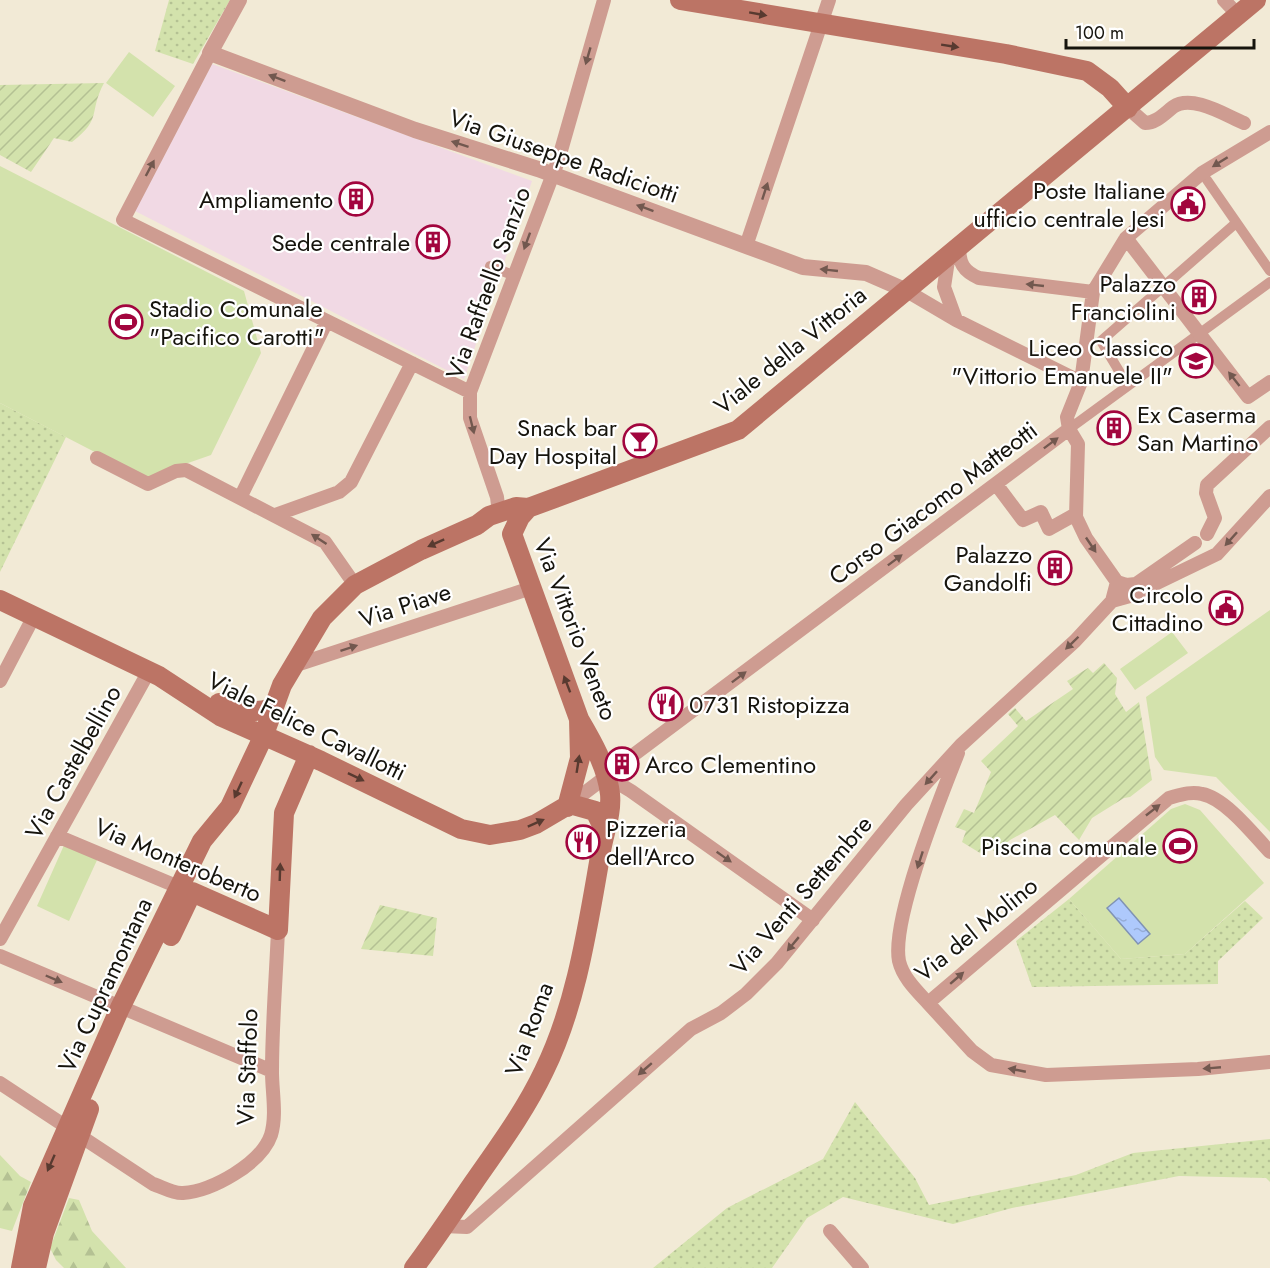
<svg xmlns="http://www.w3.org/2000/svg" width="1270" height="1268" font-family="Jost,sans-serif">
<defs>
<pattern id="grass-dots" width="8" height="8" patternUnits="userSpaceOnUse" patternTransform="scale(1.5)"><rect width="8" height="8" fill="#d3e2ac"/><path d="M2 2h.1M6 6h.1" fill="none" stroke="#b4c193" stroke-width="1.8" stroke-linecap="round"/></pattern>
<pattern id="forest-firs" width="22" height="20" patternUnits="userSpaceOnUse" patternTransform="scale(1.5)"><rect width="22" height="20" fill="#d3e2ac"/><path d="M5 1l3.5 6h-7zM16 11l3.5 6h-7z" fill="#b4c193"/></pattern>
<pattern id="garden-furrows" width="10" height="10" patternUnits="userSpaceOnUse" patternTransform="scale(1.5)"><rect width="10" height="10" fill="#d3e2ac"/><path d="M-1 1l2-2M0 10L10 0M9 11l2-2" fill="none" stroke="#b4c193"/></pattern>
<pattern id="water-ripples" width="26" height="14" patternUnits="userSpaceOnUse" patternTransform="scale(1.5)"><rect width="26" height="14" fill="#aec9fc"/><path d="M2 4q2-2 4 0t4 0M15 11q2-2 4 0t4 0" fill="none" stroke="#95acd7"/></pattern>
</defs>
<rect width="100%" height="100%" fill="#f2ead6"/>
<path fill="#f1d9e4" d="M212,64L532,181L464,379L135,211Z"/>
<path fill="url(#grass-dots)" d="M169,0H230L193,64L155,51Z
M0,403L66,437L0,572Z
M1069,899L1121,959L1185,954L1245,901L1263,918L1218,961V984L1032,987L1016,941Z
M855,1102L915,1178L929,1205L1076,1175L1133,1153L1270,1139V1182L1266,1178L1179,1176L1012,1208L953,1224L843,1197L807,1218L772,1268H653L727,1208L823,1159Z"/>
<path fill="url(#forest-firs)" d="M0,1155L20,1176L31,1182L12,1231L0,1228Z
M69,1198L79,1200L92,1231L126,1268H64L56,1260L50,1248Z"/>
<path fill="url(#garden-furrows)" d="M104,83C88,113 103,118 72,142L54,138L31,172L0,155V85Z
M1104,663L1117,678L1115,694L1126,712L1139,702L1152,780L1130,797L1124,798L1092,818L1079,840L1055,815L1010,840L995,852L988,847L980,853L962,842L966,831L955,827L964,809L974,813L991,772L981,761L1018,726L1008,714L1015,708L1026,721L1073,689L1067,681L1088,668L1093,673Z
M380,905L437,918L433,956L361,949Z"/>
<path fill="#d3e2ac" d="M129,52L175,86L153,117L106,83Z
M0,166L244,291L261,353L211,455L145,478L0,403Z
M1270,610V832L1216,777L1164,770L1155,757L1146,697Z
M1172,632L1188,653L1135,690L1120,669Z
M1185,804L1200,810L1264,883L1185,954L1121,959L1069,899L1171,809Z
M65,843L98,858L69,921L37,906Z"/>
<path fill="url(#water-ripples)" stroke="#8093b4" stroke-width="1.5" d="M1119,898L1150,934L1138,944L1107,908Z"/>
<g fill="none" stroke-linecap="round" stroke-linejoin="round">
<path stroke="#ce9c91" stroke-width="10" d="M1207,180L1270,271
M490,266L515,276
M1128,386L1101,341L1236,223
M1069,429L1270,282"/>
<path stroke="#ce9c91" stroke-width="14" d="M1224,0L1238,15
M210,53L123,220L470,392
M1128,108L1145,123C1156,123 1164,114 1173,107C1192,94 1225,115 1244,123
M1126,238L1248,397L1270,382
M746,246L829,0
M959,246C959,263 963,271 979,278L1093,292
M949,254L944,287L956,320
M905,290L956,320L1081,382
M97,458L148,484L176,471L186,470L325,542L355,585
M996,484L1023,520L1041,512L1049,529L1076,514
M241,496L327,321
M499,513L497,497L470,418V392L558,161L604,0
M275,515L339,492L351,482L412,363
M1207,534L1215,518L1206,493L1207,485L1270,427
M1117,582L1126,585L1136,584L1195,543
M1112,601L1130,596L1217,554L1270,496
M293,666L531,588
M0,681L33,618
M958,753C941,796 891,920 899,961C903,978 917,991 928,1003L1169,798C1180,795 1191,791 1202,794C1225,798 1254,835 1270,852
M624,762L1069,429
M606,776L631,791L813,920
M570,804L620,766
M57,836L188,891
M0,939L149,671
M0,956L272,1071
M928,1003L972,1051L991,1065L1046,1075L1198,1069L1270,1062
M0,1083L153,1184C162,1187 174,1194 183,1193C212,1191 261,1164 271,1135C277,1115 272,1092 272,1072C272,1025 276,977 278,930
M443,1226L467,1227L691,1029L721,1013L746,994L777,963L906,805L961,745L1075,641L1112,601L1117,582L1086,538L1076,517L1078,444L1069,429L1067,417L1081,382L1093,292L1126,238L1202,173L1270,132
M830,1231L862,1268"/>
<path stroke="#ce9c91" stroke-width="16" d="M239,0L210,53L415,130L538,169L803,267L866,273L905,290"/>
<path stroke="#bc7465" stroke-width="20" d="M680,0L1006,54L1087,71L1110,88L1128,108
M0,600L159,676L220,716L321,761L461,829L490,835L520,830L536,824L570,804L595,811L605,831
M219,703C239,712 251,714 272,708
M567,807L580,758L579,719
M171,936L192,892L278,930L284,813L309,755
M21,1268L33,1206L120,1008L202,841L230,807L263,737L282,685L322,618L355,585L421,550L477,525L489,516L516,507L528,508L738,430L1256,0
M36,1268L44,1233L89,1109
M414,1268C435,1240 454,1211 474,1182C499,1146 525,1111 544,1071C577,1004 588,924 601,851C604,832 612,814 610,794C607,767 592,741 579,719L512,534L520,517L528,508"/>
</g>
<defs><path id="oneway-solid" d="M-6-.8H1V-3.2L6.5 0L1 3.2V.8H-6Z" transform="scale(1.5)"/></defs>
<g fill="#583a30">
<use href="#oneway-solid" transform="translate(758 14) rotate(10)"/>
<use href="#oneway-solid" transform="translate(950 46) rotate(9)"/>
<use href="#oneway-solid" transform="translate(436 543) rotate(156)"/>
<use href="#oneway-solid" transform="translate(567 684) rotate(-111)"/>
<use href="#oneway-solid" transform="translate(578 764) rotate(-81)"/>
<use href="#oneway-solid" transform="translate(356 777) rotate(26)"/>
<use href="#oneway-solid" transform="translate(238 790) rotate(115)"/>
<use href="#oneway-solid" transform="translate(536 823) rotate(-24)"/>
<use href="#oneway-solid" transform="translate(280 872) rotate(-88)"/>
<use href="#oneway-solid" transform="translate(51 1163) rotate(114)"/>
</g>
<g fill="#72584f">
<use href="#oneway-solid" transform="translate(588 56) rotate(106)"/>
<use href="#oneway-solid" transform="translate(277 78) rotate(-159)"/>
<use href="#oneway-solid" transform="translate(460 144) rotate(-162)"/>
<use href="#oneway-solid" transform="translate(1220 162) rotate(148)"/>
<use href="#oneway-solid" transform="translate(150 168) rotate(-62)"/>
<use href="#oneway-solid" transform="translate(765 191) rotate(-72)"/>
<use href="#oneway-solid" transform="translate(645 208) rotate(-160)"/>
<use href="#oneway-solid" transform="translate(527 241) rotate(110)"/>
<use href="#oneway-solid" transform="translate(829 270) rotate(-174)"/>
<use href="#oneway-solid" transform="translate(1035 285) rotate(-174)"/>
<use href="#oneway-solid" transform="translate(1234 379) rotate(-128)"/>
<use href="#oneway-solid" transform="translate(472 425) rotate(76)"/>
<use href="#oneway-solid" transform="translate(1051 443) rotate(-37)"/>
<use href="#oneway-solid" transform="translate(319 539) rotate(-147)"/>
<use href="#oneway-solid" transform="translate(1231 539) rotate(132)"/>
<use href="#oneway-solid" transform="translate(1091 545) rotate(56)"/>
<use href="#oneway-solid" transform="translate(895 560) rotate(-37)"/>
<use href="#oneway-solid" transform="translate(1072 643) rotate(136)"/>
<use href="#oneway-solid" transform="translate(349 648) rotate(-18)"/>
<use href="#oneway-solid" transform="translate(739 677) rotate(-37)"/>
<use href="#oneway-solid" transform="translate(931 778) rotate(132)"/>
<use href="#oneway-solid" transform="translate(1153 810) rotate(-38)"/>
<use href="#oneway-solid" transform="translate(724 857) rotate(35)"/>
<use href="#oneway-solid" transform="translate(920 860) rotate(108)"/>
<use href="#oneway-solid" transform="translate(793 944) rotate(130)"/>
<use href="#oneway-solid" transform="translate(957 978) rotate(-41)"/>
<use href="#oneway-solid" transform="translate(54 979) rotate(23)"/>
<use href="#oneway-solid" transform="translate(1212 1068) rotate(175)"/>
<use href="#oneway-solid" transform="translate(645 1069) rotate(139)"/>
<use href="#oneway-solid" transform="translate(1017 1070) rotate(-169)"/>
</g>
<defs>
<g id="building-ring" transform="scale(1.725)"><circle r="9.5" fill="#fff" stroke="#a2053e" stroke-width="1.5"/><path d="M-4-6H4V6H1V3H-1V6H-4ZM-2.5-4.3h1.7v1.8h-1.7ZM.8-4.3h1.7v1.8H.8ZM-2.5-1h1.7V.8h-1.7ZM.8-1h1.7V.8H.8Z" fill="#a2053e"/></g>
<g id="civic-ring" transform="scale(1.725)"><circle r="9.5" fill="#fff" stroke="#a2053e" stroke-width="1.5"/><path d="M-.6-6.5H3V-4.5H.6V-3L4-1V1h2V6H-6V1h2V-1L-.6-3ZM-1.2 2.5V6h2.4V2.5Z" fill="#a2053e"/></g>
<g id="stadium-ring" transform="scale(1.725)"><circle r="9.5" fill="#fff" stroke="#a2053e" stroke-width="1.5"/><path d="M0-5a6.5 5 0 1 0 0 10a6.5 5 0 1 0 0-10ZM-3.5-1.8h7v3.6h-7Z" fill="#a2053e"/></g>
<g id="school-ring" transform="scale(1.725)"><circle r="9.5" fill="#fff" stroke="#a2053e" stroke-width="1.5"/><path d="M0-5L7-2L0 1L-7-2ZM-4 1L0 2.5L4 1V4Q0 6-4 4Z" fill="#a2053e"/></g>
<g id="bar-ring" transform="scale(1.725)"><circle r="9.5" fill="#fff" stroke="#a2053e" stroke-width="1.5"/><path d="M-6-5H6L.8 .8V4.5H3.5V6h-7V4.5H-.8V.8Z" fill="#a2053e"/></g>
<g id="restaurant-ring" transform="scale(1.725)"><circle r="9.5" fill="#fff" stroke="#a2053e" stroke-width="1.5"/><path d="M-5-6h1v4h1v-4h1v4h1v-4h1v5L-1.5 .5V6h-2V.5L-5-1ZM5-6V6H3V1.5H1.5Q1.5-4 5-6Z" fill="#a2053e"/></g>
</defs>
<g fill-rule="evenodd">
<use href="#building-ring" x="356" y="199"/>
<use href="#civic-ring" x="1188" y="204"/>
<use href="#building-ring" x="433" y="242"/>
<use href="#building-ring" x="1199" y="297"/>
<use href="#stadium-ring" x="126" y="322"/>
<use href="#school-ring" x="1196" y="361"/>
<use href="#building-ring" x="1114" y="428"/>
<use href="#bar-ring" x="640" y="441"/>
<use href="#building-ring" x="1055" y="568"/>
<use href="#civic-ring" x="1226" y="608"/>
<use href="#restaurant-ring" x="666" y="704"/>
<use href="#building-ring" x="622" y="764"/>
<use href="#restaurant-ring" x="583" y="842"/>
<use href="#stadium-ring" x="1180" y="846"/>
</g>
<g text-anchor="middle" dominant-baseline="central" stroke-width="4.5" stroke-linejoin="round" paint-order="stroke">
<g font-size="24" fill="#16140d" stroke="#fff">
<text transform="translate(564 156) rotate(19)">Via Giuseppe Radiciotti</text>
<text transform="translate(488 283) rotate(-70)">Via Raffaello Sanzio</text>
<text transform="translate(790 350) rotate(-39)">Viale della Vittoria</text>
<text transform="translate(933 503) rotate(-37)">Corso Giacomo Matteotti</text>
<text transform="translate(405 605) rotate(-18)">Via Piave</text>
<text transform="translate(576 629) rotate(69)">Via Vittorio Veneto</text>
<text transform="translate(307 726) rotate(26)">Viale Felice Cavallotti</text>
<text transform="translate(73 762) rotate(-61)">Via Castelbellino</text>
<text transform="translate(178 860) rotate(23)">Via Monteroberto</text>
<text transform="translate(801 895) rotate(-49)">Via Venti Settembre</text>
<text transform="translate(976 929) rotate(-39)">Via del Molino</text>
<text transform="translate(105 985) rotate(-65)">Via Cupramontana</text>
<text transform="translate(529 1029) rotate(-70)">Via Roma</text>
<text transform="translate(247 1067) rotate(-88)">Via Staffolo</text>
</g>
<g font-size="24" fill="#16140d" stroke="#fff" text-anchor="end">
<text x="1165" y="190">Poste Italiane<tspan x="1165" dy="28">ufficio centrale Jesi</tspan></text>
<text x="333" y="199">Ampliamento</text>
<text x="410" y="242">Sede centrale</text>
<text x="1176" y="283">Palazzo<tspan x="1176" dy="28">Franciolini</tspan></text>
<text x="149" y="308" text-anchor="start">Stadio Comunale<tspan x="149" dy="28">"Pacifico Carotti"</tspan></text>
<text x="1173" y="347">Liceo Classico<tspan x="1173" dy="28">"Vittorio Emanuele II"</tspan></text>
<text x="1137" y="414" text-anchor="start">Ex Caserma<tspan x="1137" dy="28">San Martino</tspan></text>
<text x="617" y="427">Snack bar<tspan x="617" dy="28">Day Hospital</tspan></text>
<text x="1032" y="554">Palazzo<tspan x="1032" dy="28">Gandolfi</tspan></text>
<text x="1203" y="594">Circolo<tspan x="1203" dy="28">Cittadino</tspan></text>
<text x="689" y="704" text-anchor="start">0731 Ristopizza</text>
<text x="645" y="764" text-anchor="start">Arco Clementino</text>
<text x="606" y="828" text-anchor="start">Pizzeria<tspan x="606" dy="28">dell'Arco</tspan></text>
<text x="1157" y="846">Piscina comunale</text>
</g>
</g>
<path d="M1066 39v9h188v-9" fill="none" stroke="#16140d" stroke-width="3"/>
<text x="1075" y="39" font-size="18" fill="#16140d" stroke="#ffffff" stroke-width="4.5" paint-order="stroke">100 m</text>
</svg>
